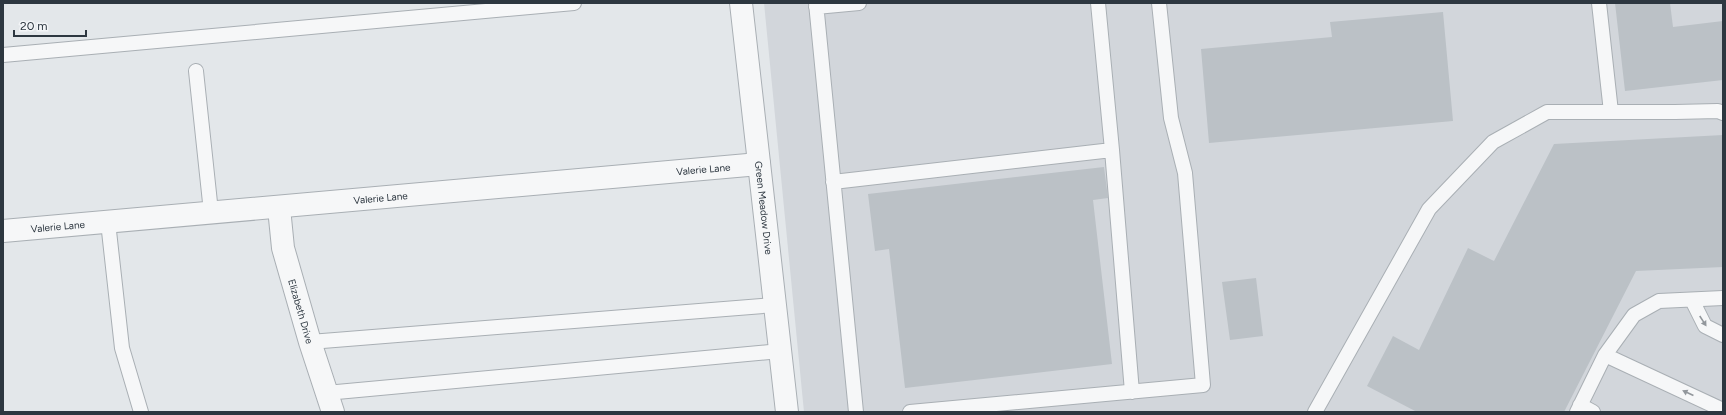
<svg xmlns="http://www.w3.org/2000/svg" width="1726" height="415" font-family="Figtree,sans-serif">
<rect width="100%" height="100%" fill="#e3e7ea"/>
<path fill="#d2d6db" d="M764,3H1723V412H804Z"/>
<path fill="#bbc1c6" d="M1615,3H1670L1673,27L1723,21V80L1625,91Z
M1443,12L1453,121L1209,143L1201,49L1332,37L1330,22Z
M1723,135V267L1636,271L1564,412H1417L1367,386L1393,336L1419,350L1468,248L1494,261L1554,144Z
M1104,167L1108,198L1093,200L1112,364L905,388L889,249L875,251L868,194Z
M1256,278L1263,336L1230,340L1222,282Z"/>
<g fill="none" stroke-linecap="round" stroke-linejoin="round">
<g stroke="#a9afb4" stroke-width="16">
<path id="service" d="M816,3L856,412
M1599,3L1611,112
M816,7L859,3
M3,55L574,3
M196,71L211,212
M1112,150L1132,392
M833,182L1112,150L1098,3
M108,222L122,348L141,412
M1692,300L1705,326L1723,335
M310,342L775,305
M1605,355L1723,410
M326,393L780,351
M1580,405L1593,412
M910,412L1203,385L1185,173L1171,118L1159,3
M1315,412L1429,209L1493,142L1547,112H1675L1718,111L1723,113
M1577,412L1605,355L1634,315L1659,301L1723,298"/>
</g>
<g stroke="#a9afb4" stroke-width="24">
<g id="minor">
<path id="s1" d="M741,3L787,412"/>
<path id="s2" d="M279,208L283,248L310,342L333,412"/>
<path id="s3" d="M3,231L759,164"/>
</g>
</g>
<use href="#service" stroke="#f6f7f8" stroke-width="14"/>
<use href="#minor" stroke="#f6f7f8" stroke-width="22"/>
</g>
<defs><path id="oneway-solid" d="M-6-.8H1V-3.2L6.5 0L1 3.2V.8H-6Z"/></defs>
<g fill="#92979c">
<use href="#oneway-solid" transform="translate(1703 321) rotate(57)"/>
<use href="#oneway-solid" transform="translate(1688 393) rotate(-155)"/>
</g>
<g text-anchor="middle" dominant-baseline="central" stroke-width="3" stroke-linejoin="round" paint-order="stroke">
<g font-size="10" fill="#2d3740" stroke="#f3f5f7">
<text stroke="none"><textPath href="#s3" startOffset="703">Valerie Lane</textPath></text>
<text stroke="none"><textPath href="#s3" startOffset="379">Valerie Lane</textPath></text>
<text stroke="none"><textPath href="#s1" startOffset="206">Green Meadow Drive</textPath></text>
<text stroke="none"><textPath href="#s3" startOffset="55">Valerie Lane</textPath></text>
<text stroke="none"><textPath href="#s2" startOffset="106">Elizabeth Drive</textPath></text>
</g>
</g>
<rect width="1726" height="415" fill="none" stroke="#2d3740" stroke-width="8"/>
<path d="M14 30v6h72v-6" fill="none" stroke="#2d3740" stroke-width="2"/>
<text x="20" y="30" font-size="12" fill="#2d3740" stroke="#f3f5f7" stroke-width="3" paint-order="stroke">20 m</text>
</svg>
